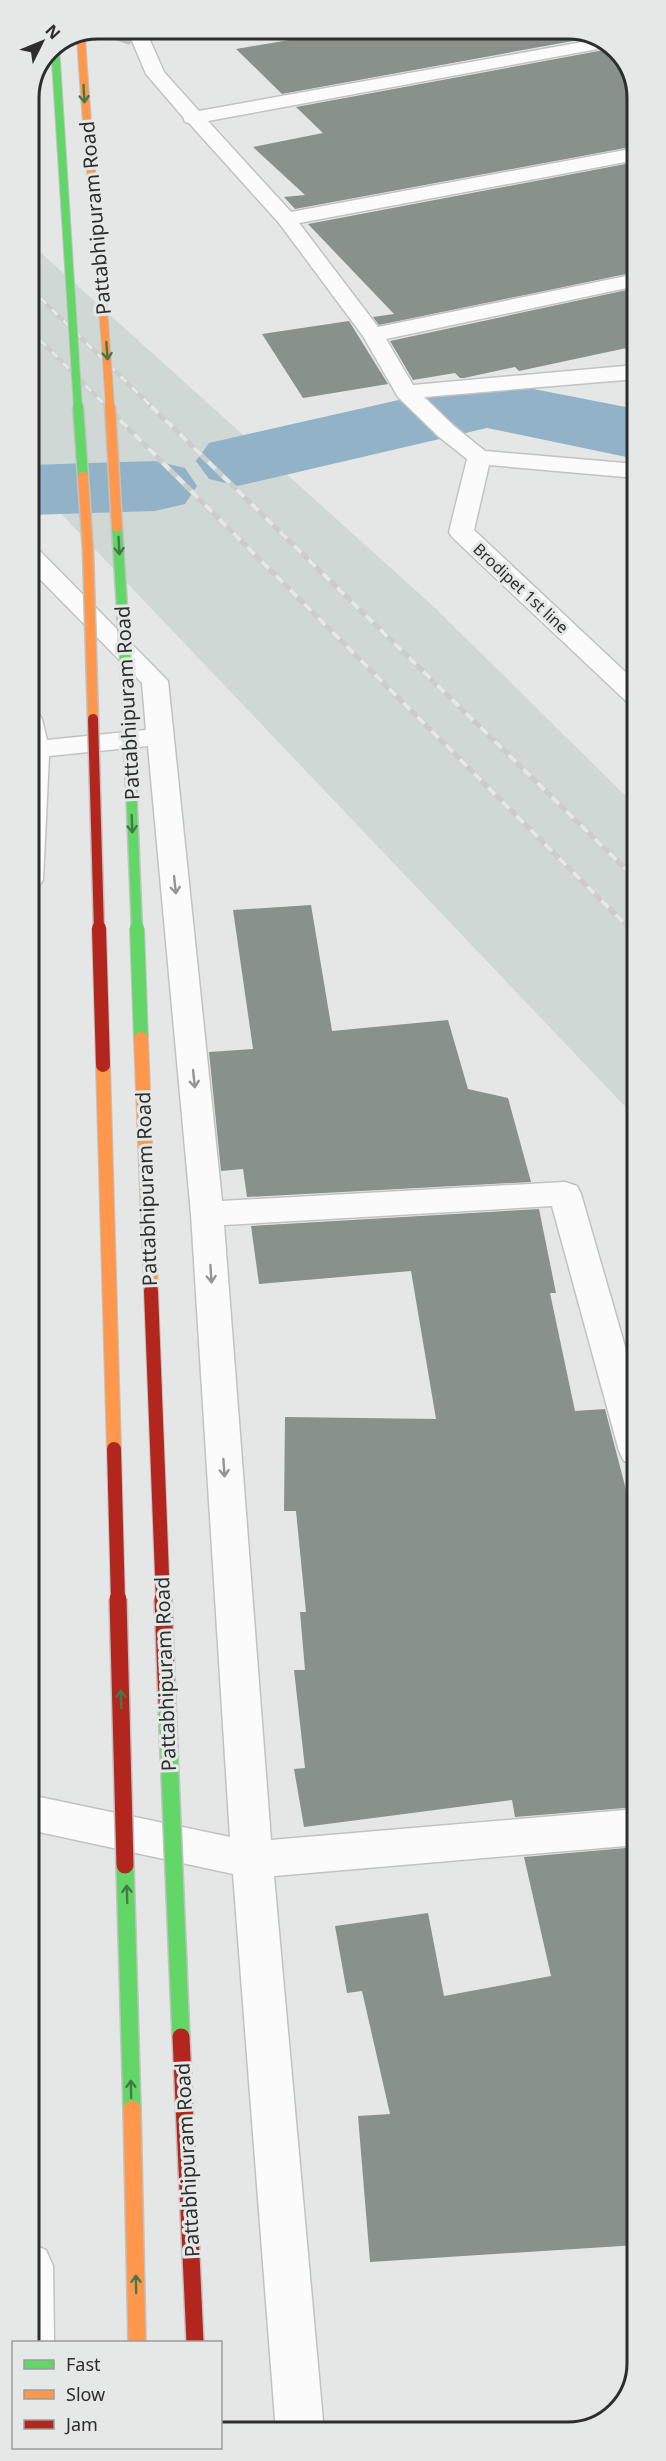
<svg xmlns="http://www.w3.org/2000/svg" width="666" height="2461" font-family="'Noto Sans',sans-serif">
<rect width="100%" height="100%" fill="#e5e7e6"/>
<path fill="#d0d8d5" d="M29,242L433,606L637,807V1119L29,480Z"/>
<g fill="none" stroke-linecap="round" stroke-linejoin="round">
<path fill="#92b2c7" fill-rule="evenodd" d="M487,380L636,409V459L487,428L238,486L209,479L196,461L209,443Z
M155,461L185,468L197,486L185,504L155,511L29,515V465Z"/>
</g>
<path fill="#88918b" d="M353,29H577L595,37L282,94L236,49Z
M615,48L636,84V146L295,209L284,197L305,195L253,147L323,133L296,107Z
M636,162V272L379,325L373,317L394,314L308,224Z
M636,288V346L519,371L515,367L464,378H460L455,373L413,380L390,341Z
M349,321L388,384L303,398L262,334Z
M311,905L332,1031L448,1020L468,1089L508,1098L531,1182L247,1197L243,1169L221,1171L209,1052L253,1049L233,910Z
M539,1209L556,1293H550L575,1411L605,1409L637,1532V1807L515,1817L512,1800L304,1827L294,1769L305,1768L294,1670H305L300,1612H306L296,1511H284L285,1417L436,1419L411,1271L259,1284L251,1226Z
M637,1847V2245L370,2262L358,2116L390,2114L362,1991L347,1993L335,1926L428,1913L444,1996L551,1976L524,1857Z"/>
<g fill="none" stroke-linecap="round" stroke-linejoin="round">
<path stroke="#c0c2c1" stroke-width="20" stroke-dasharray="20 10" stroke-linecap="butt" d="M114,29L140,38"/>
<g stroke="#c1c3c2" stroke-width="3">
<path id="street" d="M127,29H145L164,72L199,111L599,39L614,46L208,121L291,212L636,148V160L299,223L378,327L636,274V286L386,339L413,385L636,365V379L424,397L454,426L485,451L636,464V478L489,465L474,530L636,682V704L627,702L452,537L449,532L467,459L438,436L398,397L363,336L279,223L189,123L185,122L183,117L146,74Z
M29,547L38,549L168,681L222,1201L565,1182L577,1186L581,1194L637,1388V1465L624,1461L619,1451L552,1206L224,1225L271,1840L637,1809V1845L274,1876L324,2432H276L233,1874L30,1830V1795L230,1837L191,1214L148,746L49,756L43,880L39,886L29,889V711L38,713L42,719L47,740L146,730L142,683L29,568Z
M30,2243L46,2250L53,2266L54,2342H30Z"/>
</g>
<use href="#street" fill="#fbfbfb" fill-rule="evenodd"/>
<g stroke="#cbcccc" stroke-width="4.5">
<path id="rail-far2" d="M29,287L153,408
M29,329L108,408"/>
</g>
<g stroke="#cbcccc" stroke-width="5">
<path id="rail-far1" d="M106,406L631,930
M151,406L637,880"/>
</g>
<g stroke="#cbcccc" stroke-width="7">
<path id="rail" d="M629,928L637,936"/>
</g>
<use href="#rail-far2" stroke="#e4e8e7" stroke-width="3" stroke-dasharray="8" stroke-linecap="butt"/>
<use href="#rail-far1" stroke="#e4e8e7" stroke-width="4" stroke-dasharray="10" stroke-linecap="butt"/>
<use href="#rail" stroke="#e4e8e7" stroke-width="4.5" stroke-dasharray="14" stroke-linecap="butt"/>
<g stroke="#c1c3c2" stroke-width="10" stroke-linecap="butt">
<path id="fast-bridge-far3" d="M55,46L78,408"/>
</g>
<g stroke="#c1c3c2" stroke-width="13" stroke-linecap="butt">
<path id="fast-bridge-far2" d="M78,406L83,477
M117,527L127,688L137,930"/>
</g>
<g stroke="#c1c3c2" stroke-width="16" stroke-linecap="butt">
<path id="fast-bridge-far1" d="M137,928L141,1039"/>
</g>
<g stroke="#c1c3c2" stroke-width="20" stroke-linecap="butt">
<path id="fast-bridge" d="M167,1704L181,2037
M125,1865L132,2109"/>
</g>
<g stroke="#c1c3c2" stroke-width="10" stroke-linecap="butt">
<path id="slow-bridge-far3" d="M81,36C88,160 103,283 110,408"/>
</g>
<g stroke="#c1c3c2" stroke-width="13" stroke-linecap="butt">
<path id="slow-bridge-far2" d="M110,406L117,527
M83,477L88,551L93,719"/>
</g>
<g stroke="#c1c3c2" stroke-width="16" stroke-linecap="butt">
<path id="slow-bridge-far1" d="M141,1039L151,1291
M103,1065L114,1449"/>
</g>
<g stroke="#c1c3c2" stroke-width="20" stroke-linecap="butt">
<path id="slow-bridge" d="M132,2109L137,2342"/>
</g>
<g stroke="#c1c3c2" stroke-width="13" stroke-linecap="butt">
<path id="jam-bridge-far2" d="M93,719L99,930"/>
</g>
<g stroke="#c1c3c2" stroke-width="16" stroke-linecap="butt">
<path id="jam-bridge-far1" d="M99,928L103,1065
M151,1291L163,1601
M114,1449L118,1601"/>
</g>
<g stroke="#c1c3c2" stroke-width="20" stroke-linecap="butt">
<path id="jam-bridge" d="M118,1599L125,1865
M163,1599L167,1704
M181,2037L195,2342"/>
</g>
<use href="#fast-bridge-far3" stroke="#63d668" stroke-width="8"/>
<use href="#fast-bridge-far2" stroke="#63d668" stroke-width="10"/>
<use href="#fast-bridge-far1" stroke="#63d668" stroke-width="14"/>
<use href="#fast-bridge" stroke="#63d668" stroke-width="17"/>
<use href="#slow-bridge-far3" stroke="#ff974d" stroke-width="8"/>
<use href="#slow-bridge-far2" stroke="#ff974d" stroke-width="10"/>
<use href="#slow-bridge-far1" stroke="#ff974d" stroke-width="14"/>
<use href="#slow-bridge" stroke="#ff974d" stroke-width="17"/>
<use href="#jam-bridge-far2" stroke="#b3261e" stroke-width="10"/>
<use href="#jam-bridge-far1" stroke="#b3261e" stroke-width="14"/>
<use href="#jam-bridge" stroke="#b3261e" stroke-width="17"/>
</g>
<defs><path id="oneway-shaft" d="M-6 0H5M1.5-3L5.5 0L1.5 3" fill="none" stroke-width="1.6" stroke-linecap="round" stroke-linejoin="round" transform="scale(1.5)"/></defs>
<g stroke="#457948">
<use href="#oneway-shaft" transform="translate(84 94) rotate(87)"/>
<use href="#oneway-shaft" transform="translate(107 351) rotate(86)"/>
<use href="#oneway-shaft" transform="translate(119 546) rotate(87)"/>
<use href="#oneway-shaft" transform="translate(132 824) rotate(88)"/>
<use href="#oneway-shaft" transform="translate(121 1699) rotate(-92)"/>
<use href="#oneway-shaft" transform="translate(127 1894) rotate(-92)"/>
<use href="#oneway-shaft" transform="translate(131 2089) rotate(-91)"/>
<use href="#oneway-shaft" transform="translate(136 2284) rotate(-91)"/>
</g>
<g stroke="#949494">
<use href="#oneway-shaft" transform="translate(175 885) rotate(84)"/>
<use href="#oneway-shaft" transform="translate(194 1079) rotate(84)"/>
<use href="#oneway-shaft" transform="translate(211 1274) rotate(86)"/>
<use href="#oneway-shaft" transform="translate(224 1468) rotate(86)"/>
</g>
<g text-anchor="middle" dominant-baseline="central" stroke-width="6" stroke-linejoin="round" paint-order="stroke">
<g font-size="16" fill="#2c2d2d" stroke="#e4e8e7">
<text transform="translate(521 588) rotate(43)">Brodipet 1st line</text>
</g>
<g font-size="20" fill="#2c2d2d" stroke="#e4e8e7">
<text transform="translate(95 218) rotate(-95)">Pattabhipuram Road</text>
<text transform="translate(127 703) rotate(-93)">Pattabhipuram Road</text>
<text transform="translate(146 1189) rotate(-92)">Pattabhipuram Road</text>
<text transform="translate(165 1674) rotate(-92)">Pattabhipuram Road</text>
<text transform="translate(187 2160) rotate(-93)">Pattabhipuram Road</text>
</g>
</g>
<path d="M0 0H666V2461H0ZM98 39H568A59 59 0 0 1 627 98V2363A59 59 0 0 1 568 2422H98A59 59 0 0 1 39 2363V98A59 59 0 0 1 98 39Z" fill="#e4e8e7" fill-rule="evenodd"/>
<path fill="none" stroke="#2c2d2d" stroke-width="3" d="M98 39H568A59 59 0 0 1 627 98V2363A59 59 0 0 1 568 2422H98A59 59 0 0 1 39 2363V98A59 59 0 0 1 98 39Z"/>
<rect x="12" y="2341" width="210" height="108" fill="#e4e8e7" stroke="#9a9d9d" stroke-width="1.5"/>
<rect x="24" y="2360" width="30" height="9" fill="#63d668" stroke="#9a9d9d" stroke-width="1.5"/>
<text x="66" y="2371" font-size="18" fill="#2c2d2d">Fast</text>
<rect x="24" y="2390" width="30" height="9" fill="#ff974d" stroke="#9a9d9d" stroke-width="1.5"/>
<text x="66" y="2401" font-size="18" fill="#2c2d2d">Slow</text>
<rect x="24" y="2420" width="30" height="9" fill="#b3261e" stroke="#9a9d9d" stroke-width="1.5"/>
<text x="66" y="2431" font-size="18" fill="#2c2d2d">Jam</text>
<g transform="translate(42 42) rotate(47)" stroke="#e4e8e7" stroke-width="4.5" paint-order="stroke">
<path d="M0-4.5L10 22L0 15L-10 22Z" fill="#2c2d2d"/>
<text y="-9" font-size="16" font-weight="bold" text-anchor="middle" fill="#2c2d2d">N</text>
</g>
</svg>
